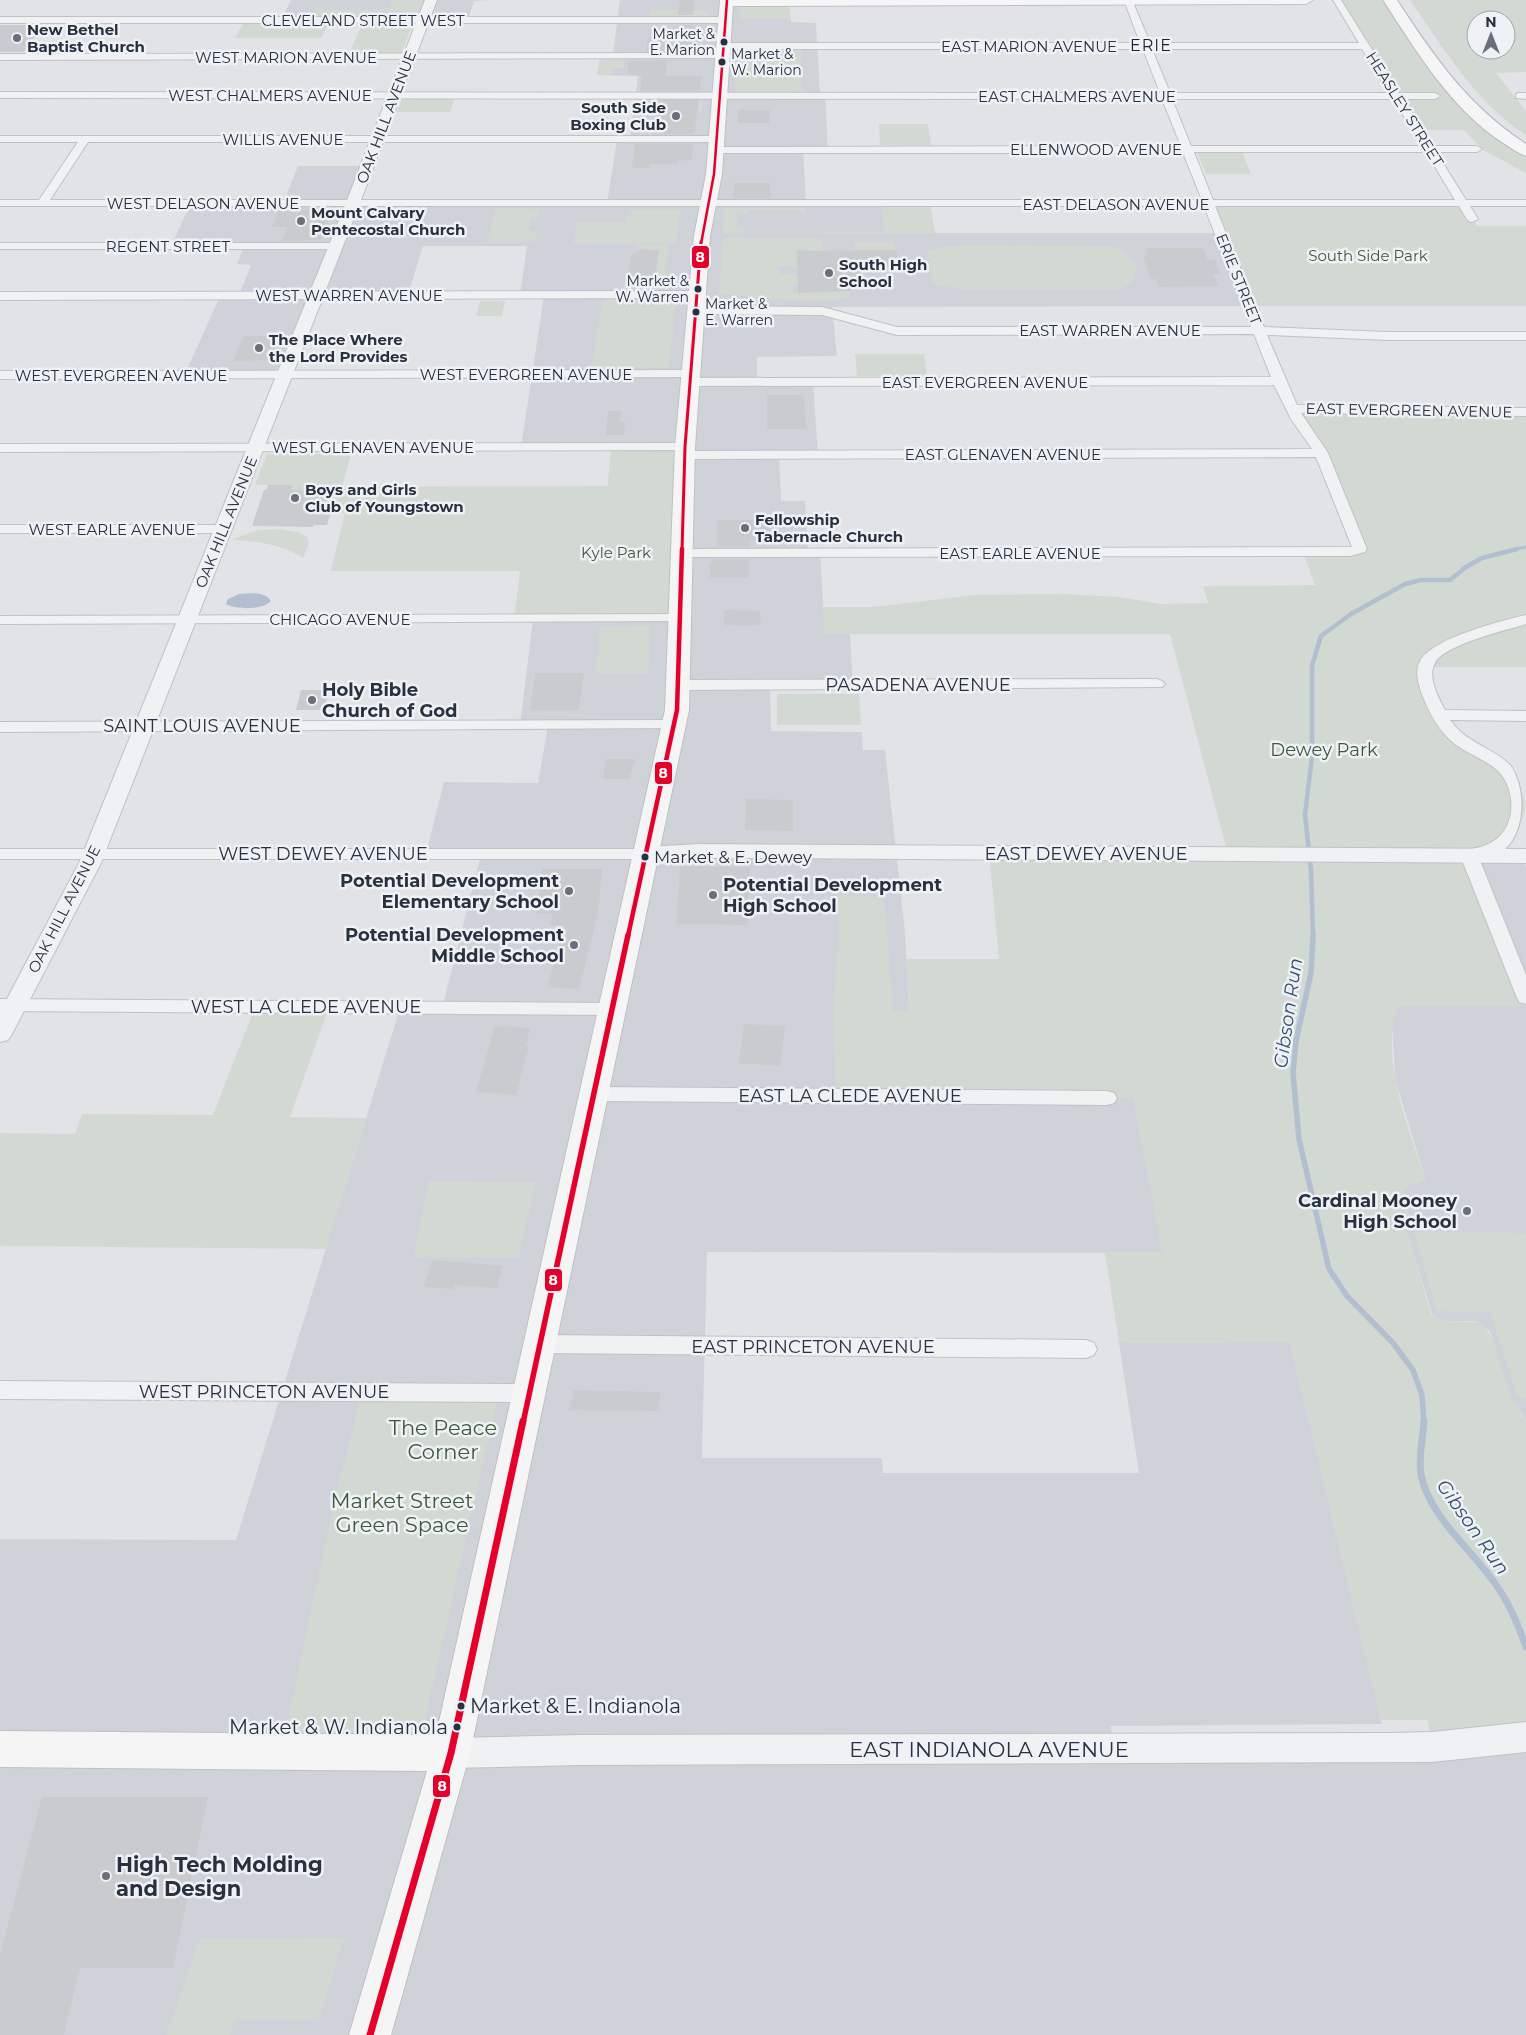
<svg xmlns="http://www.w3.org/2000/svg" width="1526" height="2035" font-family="Montserrat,sans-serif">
<rect width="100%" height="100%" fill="#e1e3e6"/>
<path fill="#cfd3d9" d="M291,0H490L474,1L468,20H281Z
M620,0H804L789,3L791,22L816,23L820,95H825L828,150H803L806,204H930L935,233H1221L1250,306L832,307L837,356L757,357V382H813L818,455H779L781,501H805L808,553H820L825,634H850L853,685H770L771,731L862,732L863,750H885L905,932L909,1011L1107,1098L1133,1097L1163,1253L707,1252L702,1458H882L883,1473H1139L1119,1343L1290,1342L1382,1724L1111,1726L1113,1748L1526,1737V2035H0V1539L236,1540L400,1008H442L481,855L426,854L444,782L538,783L548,726L520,725L533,619L608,486L611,447H521L544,296L520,295L527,246H423L408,295H316L285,374H185L220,296L239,295L251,265L237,264L244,246H171L191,203L283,204L298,166H367L353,203L607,204L617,139H630L638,76L597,75L600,56H613Z
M1469,855L1521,856L1526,867V998Z
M1397,1006H1526V1420L1512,1402L1490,1332L1479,1322L1473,1321H1444L1433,1316L1405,1228H1413L1402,1193L1404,1188L1410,1184L1426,1181L1395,1079L1392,1022Z"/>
<path fill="#d2d9d2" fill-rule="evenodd" d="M423,0L416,17H385L386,15H411L413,11L365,12L363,17H312L317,6L324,8V10L384,9L389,7L391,3L388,2L389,1Z
M1337,0H1390L1432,63L1526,151V173L1483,150L1464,130H1418Z
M1410,0H1526V72L1496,73L1526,111V135C1475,102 1444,49 1410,0ZM1476,20H1506V50H1476Z
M741,5H789L790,19H740Z
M651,10H708V17H650Z
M244,22H330L321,38H235Z
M363,22H414L401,54H349Z
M738,49H801L802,92H735Z
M600,59H625L624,67L633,68H614L612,74H597Z
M402,97H455L450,112H397Z
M649,97H703L702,112H647Z
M879,124H928L931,145H880Z
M1197,152H1242L1251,174H1206Z
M1210,204H1463L1477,226H1526V306H1250Z
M930,206L935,233H816L817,229L819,232H884L882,211L886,207Z
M496,208L540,209L538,218L531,219L528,231H537L534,243H487Z
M724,208H802L806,210V213H802L801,210H747L746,213H737V229H744V233H723Z
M632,209H680L676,244L573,243L578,222H626L627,215H631Z
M723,238H814L822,241L823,251L795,250L797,266H777L780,271L779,274H798V285H793V293L850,291L849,296C834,307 742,295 719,294Z
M853,242H893L894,250H854Z
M638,245H668L664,288H623L624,283L655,281L659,250L638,248Z
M960,245L1111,246C1133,254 1150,277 1120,289H961L933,285L927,250Z
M602,300H676L669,368H592Z
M480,301H505L502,316H476Z
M924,354L927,376H857L855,354Z
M1292,409L1526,412V667H1425L1439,715L1514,780L1524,797L1525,806L1523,817L1513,834L1469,855L1526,998V1006H1397C1380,1064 1409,1126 1426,1182C1416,1182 1406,1182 1402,1193L1413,1228H1405L1432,1316L1444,1321L1479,1322C1504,1341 1499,1393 1526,1420V1737L1432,1747L1428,1720H1381L1290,1342L1119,1343L1105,1252H1162L1133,1097L836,1096L833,1010L839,936L838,895L884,896L893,1011H909L906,959H999L989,853L1228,855L1170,634H825L822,607H873L975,595L1062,594L1119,597L1162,604L1208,603L1203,586L1315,585L1303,552L1357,551L1321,453Z
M611,447H685L681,618L514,619L520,571H331L345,513H331L326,506L291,490L292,485H255L267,454H351L342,487L608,486Z
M279,529L298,532L307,537L309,544L303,558C282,544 255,541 231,540L258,530Z
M651,626L648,673H596L600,627Z
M777,694H859L861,725H777Z
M255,1007H329L290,1117L366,1118L326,1249L0,1246V1133L75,1134L82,1114L213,1115Z
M429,1181L536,1182L518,1258L414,1257Z
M1414,1232L1526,1233V1398L1518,1397L1490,1312L1437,1311Z
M360,1401L497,1403L422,1732L285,1733L335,1498Z
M344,1938L318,2021L234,2020L231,2035H166L200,1939Z"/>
<path fill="#b1bfd0" d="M239,594C249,593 265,591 271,601C263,610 236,610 226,604L228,599Z"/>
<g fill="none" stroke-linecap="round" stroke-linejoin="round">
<path stroke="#b1bfd0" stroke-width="3" d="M1511,550L1526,547"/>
<path stroke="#b1bfd0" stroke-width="4.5" d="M1313,936L1311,870L1305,815L1312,756V666L1321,636L1351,614L1405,584L1421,580H1450L1466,567L1482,558L1517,549"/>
<path stroke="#b1bfd0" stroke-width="5.5" d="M1313,935L1311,973L1296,1041L1293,1073L1299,1139L1329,1269L1347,1296L1393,1343L1413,1370L1422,1395L1424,1423"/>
<path stroke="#b1bfd0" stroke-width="7" d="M1424,1421C1423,1439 1418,1458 1421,1475C1430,1517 1470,1548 1494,1582C1509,1602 1518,1624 1526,1647"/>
</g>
<path fill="#c9cbce" d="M680,0H694L693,15H678Z
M0,25H43L24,52H0Z
M678,25H692V27H699L697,46H668V51H646L648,38H669L670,27H677Z
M667,60L666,76H701L700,91H640L642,75L627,74L629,61Z
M656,100H699L694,134H652Z
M738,110H770L769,123H738Z
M635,144H693L692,160L678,161V164H650L649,168H632Z
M734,183H770V198H734Z
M279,210H314L312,215H331L321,240L282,241L288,227H272Z
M1145,248H1203L1208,260H1215L1220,274H1213L1218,286L1158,287L1156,279H1150L1143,255H1147Z
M638,250H659L655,281H634V278L628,276L631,255L637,253Z
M797,250L811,251L897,250L899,267H860L861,278H850V291L798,293Z
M243,336H285L276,360L233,361Z
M767,395H804L806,429H767Z
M608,411H621L620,422H625L624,435H606Z
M268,485H292L291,490H331L326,506H333L327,525H313V527L252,526L264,490H266Z
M717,520H770L771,540H749V547H717Z
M717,559H749V578H710V563Z
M729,610L760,611L761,625H755V626L724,625V611Z
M535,673H584L579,710H530Z
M301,690H329L324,710H296Z
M606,759H635L629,779H603Z
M746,799L793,800V831L745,830Z
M680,866L750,867L748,925L676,924Z
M542,869H602L598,914L579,989L547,987L564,926L549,925L553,914H536Z
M744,1024L785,1026L780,1066L739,1063Z
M495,1026L530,1028L526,1046H529L516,1095L476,1092Z
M432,1260L503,1266L497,1288L454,1285L453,1289L424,1287Z
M574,1390L660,1392L659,1411L569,1410Z
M42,1797H208L173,1968H80L64,2035H0V1955Z"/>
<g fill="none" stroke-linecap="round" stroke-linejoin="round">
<g stroke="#bfc1c4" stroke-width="2">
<path id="minor" d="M1124,0H1132L1150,43H1359L1333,0H1341L1399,93H1435L1440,96L1435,99H1403L1432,146H1477L1482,149L1477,152H1436L1466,200H1526V206H1470L1478,219L1472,222L1468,221L1459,206H1215L1264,327L1388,332H1526V340H1388L1267,335L1297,405L1526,408V416L1301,413L1328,453L1367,549L1365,552L1350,556L683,557L678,556L676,553L678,550L683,549L1352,547L1316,457L685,459L678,455L685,451L1312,449L1291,419L1274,385L691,386L685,382L691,378L1271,377L1254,334L897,335L822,315L696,314L690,310L696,306L822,307L897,327H1251L1204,206H0V200H39L78,142H0V136H716L721,139L716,142H88L50,200H1202L1183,153H715L710,150L715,147L1181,146L1162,99L0,98V92L1160,93L1143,49H723L718,46L723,43H1140ZM1152,49H1362L1389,93H1170ZM1172,99H1393L1422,146H1191ZM1194,152H1426L1455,200H1213Z
M0,17H726L731,20L726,23H0Z
M722,53L725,54V58L0,60V54Z
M1519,93H1526V99L1516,98V94Z
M0,243H335L341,246L335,249H0Z
M697,291L703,295L701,298L0,300V292Z
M691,370L695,371L697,374L695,377L0,379V371Z
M685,443L690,444L692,447L690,450L0,452V444Z
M0,525H223L230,529L223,533H0Z
M681,614L686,615L688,618L686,621L0,624V616Z
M1526,615V624C1507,630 1443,645 1435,663C1427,677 1438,697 1445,710L1526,711V721L1450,720C1467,744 1493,747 1511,766C1526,789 1526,831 1504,850C1497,854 1487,855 1479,858L1526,975V1004L1519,1002L1517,998L1460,855L1463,851C1472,849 1484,847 1492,842C1516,828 1517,792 1499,772C1485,758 1463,753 1449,739C1437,727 1429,712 1423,697C1419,686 1414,672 1420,661C1433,638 1500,621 1526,615Z
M1157,679L1162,681L1165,684L1162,687L679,690L674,688L671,685L674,682L679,680Z
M674,720L680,722L682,725L680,728L0,732V722Z
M0,849H646L652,850L655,854L652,858L646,859H0Z
M0,999L612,1003L619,1005L621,1009L619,1013L612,1015L0,1011Z
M594,1087L1107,1091L1114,1093L1117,1098L1114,1103L1107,1105L594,1101L587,1099L584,1094L587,1089Z
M540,1335L1086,1340L1094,1343L1097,1349L1094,1355L1086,1358L540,1353L532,1350L529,1344L532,1338Z
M0,1381L529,1384L537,1387L540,1393L537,1399L529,1402L0,1399Z"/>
</g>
<g stroke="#bfc1c4" stroke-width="2">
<path id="tertiary" d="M425,0H437L358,208L101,863L12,1034L8,1040L0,1042V1012L79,863L344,208Z
M700,844L1526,849V863L771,858H700L646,861L638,859L635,854L638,849L646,847Z
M1526,1722V1752L1432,1762L580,1765L451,1768L439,1764L435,1753L439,1742L451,1738L580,1735L1388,1733L1432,1732Z"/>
</g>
<g stroke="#bec0c3" stroke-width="2">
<path id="primary" d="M720,0H1313L1306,4L733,6L722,174L710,236L695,447L689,710L470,1753L391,2035H349L427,1771L0,1767V1731L436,1735L665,710L675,447L694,236L706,174Z"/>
</g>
<g stroke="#b3b6bb" stroke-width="2">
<path id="motorway" d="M1383,0H1397C1434,57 1468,106 1526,144V156C1517,153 1510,147 1503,143C1450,108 1417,52 1383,0Z"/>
</g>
<use href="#minor" fill="#f0f1f3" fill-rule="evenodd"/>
<use href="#tertiary" fill="#f0f1f3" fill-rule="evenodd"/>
<use href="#primary" fill="#f5f5f6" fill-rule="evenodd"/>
<use href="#motorway" fill="#f5f5f6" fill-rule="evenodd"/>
<g stroke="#eef1f5" stroke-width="4.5">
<path id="bus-1-far4" d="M701,244L714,174L727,0"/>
</g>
<g stroke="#eef1f5" stroke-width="5.5">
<path id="bus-1-far3" d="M682,550L685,447L701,242"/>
</g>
<g stroke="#eef1f5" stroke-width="8">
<path id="bus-1-far2" d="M628,936L677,710L682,549"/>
</g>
<g stroke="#eef1f5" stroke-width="9">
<path id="bus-1-far1" d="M523,1423L628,935"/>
</g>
<g stroke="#eef1f5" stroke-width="11">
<path id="bus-1" d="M370,2035L451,1753L523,1421"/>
</g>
<use href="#bus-1-far4" stroke="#e4002b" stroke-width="2.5"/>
<use href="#bus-1-far3" stroke="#e4002b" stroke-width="3"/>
<use href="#bus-1-far2" stroke="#e4002b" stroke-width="4.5"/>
<use href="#bus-1-far1" stroke="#e4002b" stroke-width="5.5"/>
<use href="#bus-1" stroke="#e4002b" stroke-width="7"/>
</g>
<g fill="#696f79" stroke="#eef1f5" stroke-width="2">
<circle cx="17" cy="38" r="5"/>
<circle cx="676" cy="116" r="5"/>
<circle cx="301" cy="221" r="5"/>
<circle cx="829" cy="273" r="5"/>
<circle cx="259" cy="348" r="5"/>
<circle cx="295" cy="498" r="5"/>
<circle cx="745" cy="528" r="5"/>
<circle cx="312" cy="700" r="5"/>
<circle cx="569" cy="891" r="5"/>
<circle cx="713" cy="895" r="5"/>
<circle cx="574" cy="945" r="5"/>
<circle cx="1467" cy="1211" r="5"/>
<circle cx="106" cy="1876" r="5"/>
</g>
<g fill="#29303e" stroke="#eef1f5" stroke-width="2">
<circle cx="724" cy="42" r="4.5"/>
<circle cx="722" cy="62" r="4.5"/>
<circle cx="698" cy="289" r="4.5"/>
<circle cx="696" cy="312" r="4.5"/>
<circle cx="645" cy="857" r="4.5"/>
<circle cx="461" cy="1706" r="4.5"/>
<circle cx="457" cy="1727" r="4.5"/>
</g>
<g text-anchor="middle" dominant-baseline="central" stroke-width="5" stroke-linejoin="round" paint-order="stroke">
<g font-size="14" fill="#29303e" stroke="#eef1f5" text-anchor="end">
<text x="715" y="34">Market &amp;<tspan x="715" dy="16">E. Marion</tspan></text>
<text x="731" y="54" text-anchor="start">Market &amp;<tspan x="731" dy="16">W. Marion</tspan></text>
<text x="689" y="281">Market &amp;<tspan x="689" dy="16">W. Warren</tspan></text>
<text x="705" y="304" text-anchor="start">Market &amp;<tspan x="705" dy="16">E. Warren</tspan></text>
</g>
<g font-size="15" fill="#29303e" stroke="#eef1f5">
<text x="363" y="20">CLEVELAND STREET WEST</text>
<text x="1029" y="46">EAST MARION AVENUE</text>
<text x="286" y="57">WEST MARION AVENUE</text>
<text x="270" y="95">WEST CHALMERS AVENUE</text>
<text x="1077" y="96">EAST CHALMERS AVENUE</text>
<text transform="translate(1405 109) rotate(58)">HEASLEY STREET</text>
<text transform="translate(386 117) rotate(-69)">OAK HILL AVENUE</text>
<text x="283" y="139">WILLIS AVENUE</text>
<text x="1096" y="149">ELLENWOOD AVENUE</text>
<text x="203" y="203">WEST DELASON AVENUE</text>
<text x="1116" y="204">EAST DELASON AVENUE</text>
<text x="168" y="246">REGENT STREET</text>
<text transform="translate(1239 279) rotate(68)">ERIE STREET</text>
<text x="349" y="295">WEST WARREN AVENUE</text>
<text x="1110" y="330">EAST WARREN AVENUE</text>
<text x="526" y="374">WEST EVERGREEN AVENUE</text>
<text x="121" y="375">WEST EVERGREEN AVENUE</text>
<text x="985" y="382">EAST EVERGREEN AVENUE</text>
<text transform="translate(1409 410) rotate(1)">EAST EVERGREEN AVENUE</text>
<text x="373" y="447">WEST GLENAVEN AVENUE</text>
<text x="1003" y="454">EAST GLENAVEN AVENUE</text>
<text transform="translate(226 522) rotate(-68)">OAK HILL AVENUE</text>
<text x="112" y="529">WEST EARLE AVENUE</text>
<text x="1020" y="553">EAST EARLE AVENUE</text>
<text x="340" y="619">CHICAGO AVENUE</text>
<text transform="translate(64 909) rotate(-63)">OAK HILL AVENUE</text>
</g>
<g font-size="15" font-weight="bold" fill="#29303e" stroke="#eef1f5" text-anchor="start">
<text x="27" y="29">New Bethel<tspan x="27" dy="17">Baptist Church</tspan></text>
<text x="666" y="107" text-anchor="end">South Side<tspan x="666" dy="17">Boxing Club</tspan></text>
<text x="311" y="212">Mount Calvary<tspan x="311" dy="17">Pentecostal Church</tspan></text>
<text x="839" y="264">South High<tspan x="839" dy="17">School</tspan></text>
<text x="269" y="339">The Place Where<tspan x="269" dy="17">the Lord Provides</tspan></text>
<text x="305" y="489">Boys and Girls<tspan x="305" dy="17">Club of Youngstown</tspan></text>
<text x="755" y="519">Fellowship<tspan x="755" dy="17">Tabernacle Church</tspan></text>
</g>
<g font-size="15" fill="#3d5937" stroke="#eef1f5">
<text x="1368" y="255">South Side Park</text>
<text x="616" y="552">Kyle Park</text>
</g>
<g font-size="16" letter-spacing="1" fill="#1b222f" stroke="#eef1f5">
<text x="1151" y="45">ERIE</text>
</g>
<g font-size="17" fill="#29303e" stroke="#eef1f5" text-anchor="start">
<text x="654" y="857">Market &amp; E. Dewey</text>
</g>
<g font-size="18" fill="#29303e" stroke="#eef1f5">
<text x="918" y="685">PASADENA AVENUE</text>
<text x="202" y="726">SAINT LOUIS AVENUE</text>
<text x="323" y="854">WEST DEWEY AVENUE</text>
<text x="1086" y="854">EAST DEWEY AVENUE</text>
<text x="306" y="1007">WEST LA CLEDE AVENUE</text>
<text x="850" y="1096">EAST LA CLEDE AVENUE</text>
<text x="813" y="1347">EAST PRINCETON AVENUE</text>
<text x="264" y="1392">WEST PRINCETON AVENUE</text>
</g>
<g font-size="18" font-weight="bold" fill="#29303e" stroke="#eef1f5" text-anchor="end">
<text x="322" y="690" text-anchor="start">Holy Bible<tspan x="322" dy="21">Church of God</tspan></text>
<text x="559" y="881">Potential Development<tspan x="559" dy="21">Elementary School</tspan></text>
<text x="723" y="885" text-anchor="start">Potential Development<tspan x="723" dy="21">High School</tspan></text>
<text x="564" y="935">Potential Development<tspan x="564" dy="21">Middle School</tspan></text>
<text x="1457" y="1201">Cardinal Mooney<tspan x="1457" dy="21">High School</tspan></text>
</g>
<g font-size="18" fill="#3d5937" stroke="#eef1f5">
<text x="1324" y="750">Dewey Park</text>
</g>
<g font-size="19" font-style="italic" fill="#354f70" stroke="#eef1f5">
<text transform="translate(1288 1013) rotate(-82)">Gibson Run</text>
<text transform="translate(1473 1527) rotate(55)">Gibson Run</text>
</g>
<g font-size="20" fill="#29303e" stroke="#eef1f5" text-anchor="start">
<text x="470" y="1706">Market &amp; E. Indianola</text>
<text x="448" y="1727" text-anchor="end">Market &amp; W. Indianola</text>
</g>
<g font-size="21" fill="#3d5937" stroke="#eef1f5">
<text x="443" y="1427">The Peace<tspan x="443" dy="24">Corner</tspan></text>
<text x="402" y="1500">Market Street<tspan x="402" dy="24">Green Space</tspan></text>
</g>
<g font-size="21" fill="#29303e" stroke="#eef1f5">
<text x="989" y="1749">EAST INDIANOLA AVENUE</text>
</g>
<g font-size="21" font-weight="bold" fill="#29303e" stroke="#eef1f5" text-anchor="start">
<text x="116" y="1864">High Tech Molding<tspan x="116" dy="24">and Design</tspan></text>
</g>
</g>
<g stroke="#eef1f5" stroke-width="2">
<rect x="691" y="245" width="19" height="24" rx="5" fill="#e4002b"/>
<rect x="654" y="761" width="19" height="24" rx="5" fill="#e4002b"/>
<rect x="544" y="1268" width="19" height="24" rx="5" fill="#e4002b"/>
<rect x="432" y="1774" width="19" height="24" rx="5" fill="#e4002b"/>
</g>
<g font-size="14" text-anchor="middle" font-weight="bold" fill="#fff">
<text x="700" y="262">8</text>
<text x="663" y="778">8</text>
<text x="553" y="1285">8</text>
<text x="442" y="1791">8</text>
</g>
<g transform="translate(1491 35)"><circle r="24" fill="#eef1f5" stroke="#9fa4ac"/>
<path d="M0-4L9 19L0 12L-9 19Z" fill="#696f79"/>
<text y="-8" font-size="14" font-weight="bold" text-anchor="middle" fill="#29303e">N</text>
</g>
</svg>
